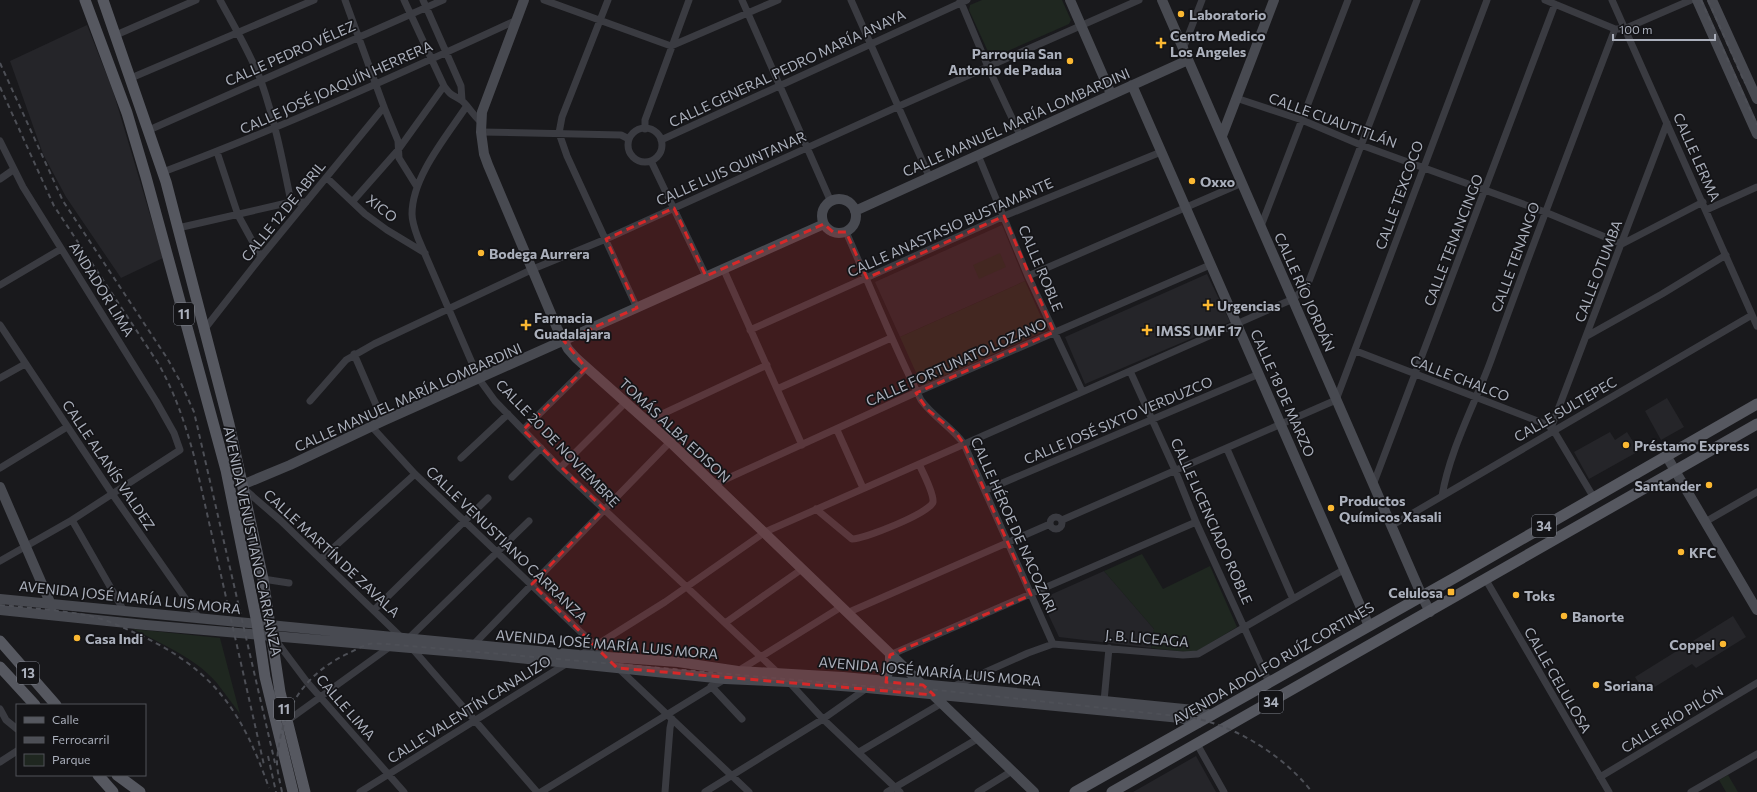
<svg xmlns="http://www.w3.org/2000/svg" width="1757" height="792" font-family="Commissioner,sans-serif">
<rect width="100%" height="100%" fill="#19191c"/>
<path fill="#252529" d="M87,25L113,91L163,258L121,278L66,197L43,154L10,61Z
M1002,225L1025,281L900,337L875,282Z
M1207,274L1230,322L1085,384L1065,337Z
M1667,398L1684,427L1661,440L1645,411Z
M1610,432L1615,440L1627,432L1639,451L1589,479L1574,452Z
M1104,571L1154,629L1151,648L1059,637L1041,599Z
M1733,616L1746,637L1696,668L1692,664L1645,693L1635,677Z
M1196,756L1216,792H1133Z"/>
<path fill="#1f2720" d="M982,0H1062L1071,20L1069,24L994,57L990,56L969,10L970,5Z
M1000,253L1006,267L979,279L973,265Z
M1025,281L1047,330L922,386L900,337Z
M1142,554L1163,589L1210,566L1237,627L1194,653L1151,648L1154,629L1104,571Z
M133,629L220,638L240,714C232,703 224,692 216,682C194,657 161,644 133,629Z
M1728,775L1738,792H1726L1719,780Z"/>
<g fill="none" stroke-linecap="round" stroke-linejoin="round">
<path stroke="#3a3b41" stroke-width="7" d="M220,0C234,26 250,53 261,81C275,121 283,162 291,202
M345,0L384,107L398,141L399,158L417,187
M404,0L444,86C452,97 452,94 461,100C466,103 473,115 480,121
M423,0L461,86L462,100
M544,0L671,46L778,0
M608,0L562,117L559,133L567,156L637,308
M742,0L831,202
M851,0L929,176
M960,0L988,67L1020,135
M1545,0L1615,29H1624L1691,0
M1612,0L1757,326
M116,35L196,0
M1183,49L1202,0
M131,78L314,0
M1236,98L1302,120L1361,145L1545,212L1622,244L1703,202
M466,107C446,137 412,177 412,214C412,222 415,230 418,238L479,379L495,401L560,468L777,672
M628 145a17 17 0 1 1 34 0a17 17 0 1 1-34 0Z
M645,129V120L689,0
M149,130L443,0
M481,132L621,135L629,139
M661,140L967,0
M0,141L23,187L156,401L174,433L180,450L72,520L0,561
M217,152L238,215L261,257
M978,155L1028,276L1082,391
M651,161L706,276
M163,172C283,127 400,74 517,20
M327,178L365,214L387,230L425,253
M0,179L13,170
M353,201L398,150L444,86
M1706,210L1757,187
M1261,226L1348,0
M178,228L291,202H306
M846,232C871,288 893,345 921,400C933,417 952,427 964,444L1053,644
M723,268L802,445
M1028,276L1242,183
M0,285L61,249
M0,325L113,495L199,618
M750,330L1004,216L1161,152
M203,331L261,257L384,107
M1587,336L1662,294L1726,255
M1356,351L1548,425L1554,431L1594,498
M354,354L383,421
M1130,371L1175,470L1196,522L1269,682
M0,378L25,364
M777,389L891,338
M310,401L346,360L374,344L533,269L606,239L897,107L1139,0
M650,425L658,416L767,365
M372,427L415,474L607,657
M1551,428L1667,123
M523,430L586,368
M837,430L863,488
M1227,449L1293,599
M461,458L508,414
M0,468L67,427
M560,468L625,403
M512,477L541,448
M713,485L917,392L1210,265
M1373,485L1555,4
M243,488L280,520L402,638
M986,490L1259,374
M1442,496C1450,449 1475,404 1491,360C1531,249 1573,139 1615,29
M816,509L852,539C864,539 930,513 933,502C934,493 923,473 919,464
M1050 523a6 6 0 1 1 12 0a6 6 0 1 1-12 0Z
M72,520L124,611
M1062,520L1336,400L1487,0
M1705,522L1757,492
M1391,526L1752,315
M321,559L415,474
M263,579L289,583
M1486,580L1609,792
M374,610L488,498
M847,613L1050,524
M725,623L802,569
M274,638L307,682L404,792
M409,638L529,521
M473,645L670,442
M411,647L537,792
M890,655L1196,522
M579,656L665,602L765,532L1293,299L1306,287L1309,281L1417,0
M617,667L749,792
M738,671L841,607
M789,682L823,719L900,792
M711,686L742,719
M952,687L1028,653L1053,644L1183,655L1198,654L1345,569
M1104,701L1109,648
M0,709L6,720L17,729
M279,733L287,721L391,646
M1197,744L1224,792
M859,752L942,703
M0,762L17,751
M1600,777L1757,683
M360,792L569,662
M541,792L725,679
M665,792L670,728L672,719
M705,792L823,719L867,688
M887,792L979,738
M978,792L1012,771
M1691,792L1757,754"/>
<path stroke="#484a51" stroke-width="10" d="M524,0L482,112L481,132L484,154L488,165L557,328L568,349L576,358L670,442L1034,792
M1070,0L1111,94
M1162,0L1422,596L1430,612
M1697,0L1757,134
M1712,0L1757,99
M1132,85L1369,626
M1222,136L1274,0
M822 216a17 17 0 1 1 34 0a17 17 0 1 1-34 0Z
M855,211L1188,60
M1667,457L1757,610
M242,485L290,465L383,421L824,224
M0,487L52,607
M0,599L579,655L678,662L738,671L843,677L1104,701L1194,710L1212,715
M0,610L146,625L480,654L725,679L789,682L867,688L1181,718L1198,723
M884,682L890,668V655"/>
<path stroke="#565860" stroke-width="11" d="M85,0L127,113L146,177L226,470L257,623L265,677L293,792
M103,0L166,182L229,424L263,579L280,692L305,792
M0,641L56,705
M0,667L35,705
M98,775L113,792
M117,775L140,792
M1075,792L1456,577L1757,404
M1112,792L1757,424"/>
<path stroke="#4d4f56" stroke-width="2" stroke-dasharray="5 4" stroke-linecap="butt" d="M1701,0L1757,125
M1708,0L1745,83
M0,63L63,201L167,358L180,381L194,412L275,763
M0,87L54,206L158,363C175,393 185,423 194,456L264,765
M0,605C30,608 61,610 90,616C109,620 126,629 144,637C216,672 243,714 269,788
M268,756L276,792
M282,792C280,782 277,771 277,762C280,712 303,674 349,653C355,650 362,646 369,644C374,643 381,644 387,644L899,689H928L1195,718C1239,728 1284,756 1312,792"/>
</g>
<path fill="#d62828" fill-opacity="0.2" stroke="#d62828" stroke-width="3" stroke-dasharray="8 5" stroke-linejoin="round" d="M674,208L706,276L824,224L833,232H846L867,278L1004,216L1054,332L916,393L927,409L957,434L964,444L1031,595L890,655L886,682L923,685L934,695L617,668L532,584L604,509L523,430L586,368L564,341L637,308L606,239Z"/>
<g fill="#fbb832" stroke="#141417" stroke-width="1.5">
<circle cx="1181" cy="14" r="4"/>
<path d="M1159 37h4v4h4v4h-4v4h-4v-4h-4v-4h4z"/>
<circle cx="1070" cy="61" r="4"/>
<circle cx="1192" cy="181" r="4"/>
<circle cx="481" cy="253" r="4"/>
<path d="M1206 299h4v4h4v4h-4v4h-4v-4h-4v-4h4z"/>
<path d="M524 319h4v4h4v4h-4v4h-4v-4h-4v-4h4z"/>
<path d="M1145 324h4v4h4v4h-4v4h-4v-4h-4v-4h4z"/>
<circle cx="1626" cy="445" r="4"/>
<circle cx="1709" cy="485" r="4"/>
<circle cx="1331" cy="508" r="4"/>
<circle cx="1681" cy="552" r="4"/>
<rect x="1447" y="588" width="8" height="8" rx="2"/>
<circle cx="1516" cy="595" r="4"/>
<circle cx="1564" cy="616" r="4"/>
<circle cx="77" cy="638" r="4"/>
<circle cx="1723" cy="644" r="4"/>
<circle cx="1596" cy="685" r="4"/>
</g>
<g text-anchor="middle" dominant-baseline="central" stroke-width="3.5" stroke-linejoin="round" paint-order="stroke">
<g fill="#141417" stroke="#7e818a" stroke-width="1">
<rect x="174" y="303" width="20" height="22" rx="3"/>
<rect x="1532" y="515" width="24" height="22" rx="3"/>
<rect x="17" y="662" width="22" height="22" rx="3"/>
<rect x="1259" y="691" width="24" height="22" rx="3"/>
<rect x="274" y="698" width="20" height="22" rx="3"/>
</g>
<g font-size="13" font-weight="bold" fill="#abb0bc">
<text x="184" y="314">11</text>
<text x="1544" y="526">34</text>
<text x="28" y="673">13</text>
<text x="1271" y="702">34</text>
<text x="284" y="709">11</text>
</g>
<g font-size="14" font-weight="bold" fill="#abb0bc" stroke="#141417" text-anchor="start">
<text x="1189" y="14">Laboratorio</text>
<text x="1170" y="35">Centro Medico<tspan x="1170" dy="16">Los Angeles</tspan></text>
<text x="1062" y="53" text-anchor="end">Parroquia San<tspan x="1062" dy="16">Antonio de Padua</tspan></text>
<text x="1200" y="181">Oxxo</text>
<text x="489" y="253">Bodega Aurrera</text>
<text x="1217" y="305">Urgencias</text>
<text x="534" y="317">Farmacia<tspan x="534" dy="16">Guadalajara</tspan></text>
<text x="1156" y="330">IMSS UMF 17</text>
<text x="1634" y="445">Préstamo Express</text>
<text x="1701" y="485" text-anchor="end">Santander</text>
<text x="1339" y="500">Productos<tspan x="1339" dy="16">Químicos Xasali</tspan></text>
<text x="1689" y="552">KFC</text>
<text x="1443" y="592" text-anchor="end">Celulosa</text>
<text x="1524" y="595">Toks</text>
<text x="1572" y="616">Banorte</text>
<text x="85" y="638">Casa Indi</text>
<text x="1715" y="644" text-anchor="end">Coppel</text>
<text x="1604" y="685">Soriana</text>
</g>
<g font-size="14" fill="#abb0bc" stroke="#141417">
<text transform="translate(290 53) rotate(-24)">CALLE PEDRO VÉLEZ</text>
<text transform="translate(787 68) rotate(-25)">CALLE GENERAL PEDRO MARÍA ANAYA</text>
<text transform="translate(336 87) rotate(-24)">CALLE JOSÉ JOAQUÍN HERRERA</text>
<text transform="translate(1333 120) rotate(20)">CALLE CUAUTITLÁN</text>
<text transform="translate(1016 122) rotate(-24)">CALLE MANUEL MARÍA LOMBARDINI</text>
<text transform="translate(1697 157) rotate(66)">CALLE LERMA</text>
<text transform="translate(731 168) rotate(-24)">CALLE LUIS QUINTANAR</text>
<text transform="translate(1399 195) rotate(-70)">CALLE TEXCOCO</text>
<text transform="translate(382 208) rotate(38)">XICO</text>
<text transform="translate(283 211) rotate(-51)">CALLE 12 DE ABRIL</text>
<text transform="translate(950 227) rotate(-24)">CALLE ANASTASIO BUSTAMANTE</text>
<text transform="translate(1453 240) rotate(-69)">CALLE TENANCINGO</text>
<text transform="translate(1515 257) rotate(-70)">CALLE TENANGO</text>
<text transform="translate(1041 268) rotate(67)">CALLE ROBLE</text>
<text transform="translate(1598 271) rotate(-69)">CALLE OTUMBA</text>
<text transform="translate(102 289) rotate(58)">ANDADOR LIMA</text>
<text transform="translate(1305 292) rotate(66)">CALLE RÍO JORDÁN</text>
<text transform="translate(956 362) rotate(-24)">CALLE FORTUNATO LOZANO</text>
<text transform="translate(1460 378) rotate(21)">CALLE CHALCO</text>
<text transform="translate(1283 393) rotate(66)">CALLE 18 DE MARZO</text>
<text transform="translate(408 397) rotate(-24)">CALLE MANUEL MARÍA LOMBARDINI</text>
<text transform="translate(1565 409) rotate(-30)">CALLE SULTEPEC</text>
<text transform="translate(1118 420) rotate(-23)">CALLE JOSÉ SIXTO VERDUZCO</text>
<text transform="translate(675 430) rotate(43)">TOMÁS ALBA EDISON</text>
<text transform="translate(558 443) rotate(46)">CALLE 20 DE NOVIEMBRE</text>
<text transform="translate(109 465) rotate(56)">CALLE ALANÍS VALDEZ</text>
<text transform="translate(1212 521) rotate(66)">CALLE LICENCIADO ROBLE</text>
<text transform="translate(1014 525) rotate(66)">CALLE HÉROE DE NACOZARI</text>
<text transform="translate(253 541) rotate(78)">AVENIDA VENUSTIANO CARRANZA</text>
<text transform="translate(507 544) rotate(44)">CALLE VENUSTIANO CARRANZA</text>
<text transform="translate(332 553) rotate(43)">CALLE MARTÍN DE ZAVALA</text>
<text transform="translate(130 597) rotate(6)">AVENIDA JOSÉ MARÍA LUIS MORA</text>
<text transform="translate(1147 638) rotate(5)">J. B. LICEAGA</text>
<text transform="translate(607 644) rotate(5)">AVENIDA JOSÉ MARÍA LUIS MORA</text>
<text transform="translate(1273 663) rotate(-30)">AVENIDA ADOLFO RUÍZ CORTINES</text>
<text transform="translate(930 671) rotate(5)">AVENIDA JOSÉ MARÍA LUIS MORA</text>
<text transform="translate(1558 680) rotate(60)">CALLE CELULOSA</text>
<text transform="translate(346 707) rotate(49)">CALLE LIMA</text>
<text transform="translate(469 709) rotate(-32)">CALLE VALENTÍN CANALIZO</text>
<text transform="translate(1672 719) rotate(-31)">CALLE RÍO PILÓN</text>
</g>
</g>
<rect x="16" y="704" width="130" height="72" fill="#141417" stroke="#505259"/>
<rect x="24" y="717" width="20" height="6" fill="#565860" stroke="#505259"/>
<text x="52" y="724" font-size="12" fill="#abb0bc">Calle</text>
<rect x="24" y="737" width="20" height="6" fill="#4d4f56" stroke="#505259"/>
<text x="52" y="744" font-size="12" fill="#abb0bc">Ferrocarril</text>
<rect x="24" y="754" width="20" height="12" fill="#1f2720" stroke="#505259"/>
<text x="52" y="764" font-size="12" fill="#abb0bc">Parque</text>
<path d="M1613 34v6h102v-6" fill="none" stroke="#abb0bc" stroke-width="2"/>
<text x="1619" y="34" font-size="12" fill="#abb0bc" stroke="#141417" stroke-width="3" paint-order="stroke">100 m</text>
</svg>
